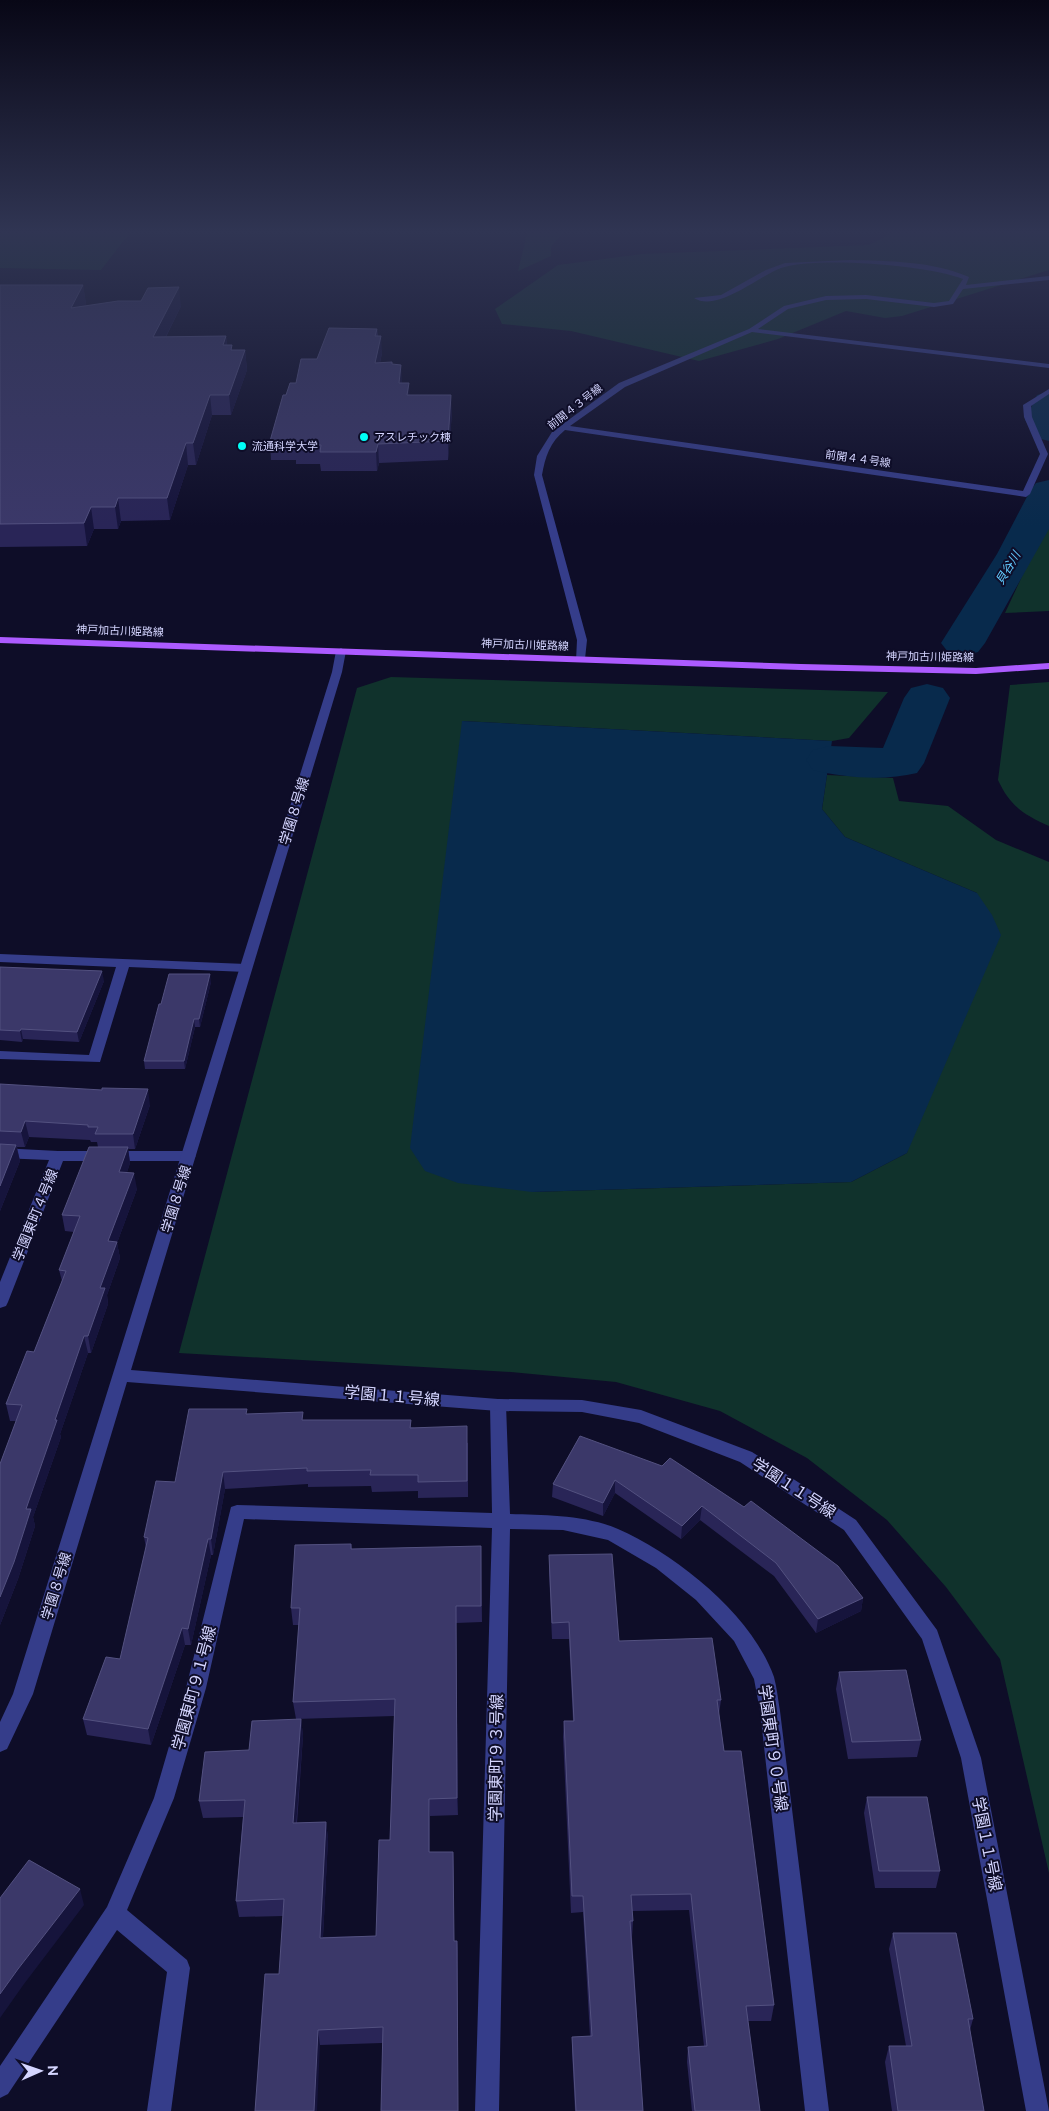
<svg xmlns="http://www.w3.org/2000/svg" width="1049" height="2111" font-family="Raleway,'Noto Sans JP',sans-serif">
<rect width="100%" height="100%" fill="#0e0d28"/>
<path fill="#10322c" d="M0,230H132L101,270L0,268Z
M528,230H593L563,232L551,247V256L518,271Z
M898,230H1049V270L902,316L885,318L846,311L778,339L699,361L571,331L502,324L495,309L558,265L642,254L869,245Z
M1049,518V611L1005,613Z
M391,677L888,692L849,738L832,741L462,721L532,1192L851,1182L907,1153L977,893L845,837L822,809L827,775L893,778L899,801L948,806L996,840L1049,862V1873L1000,1659L946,1587L887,1520L807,1458L720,1411L616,1382L511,1372L179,1353L357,688Z
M1049,682V826C1024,815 1010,806 998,780L1010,685Z"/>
<path fill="#082a4c" d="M462,721L832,741L822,809L845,837L977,893L992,915L1001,935L907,1153L851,1182L532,1192L458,1183L425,1171L410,1148Z"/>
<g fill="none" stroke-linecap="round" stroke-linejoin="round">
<path fill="#082a4c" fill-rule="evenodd" d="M1049,392V441L1037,438L1025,420L1037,395Z
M1049,480V529L985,643L978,652L963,656L948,652L941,643L997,554L1030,491L1036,483Z
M927,684L943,688L950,698L924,763L917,773C885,781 845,778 813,770L806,760L813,750L830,746L883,748L904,698L911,688Z"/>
<path fill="#353d8a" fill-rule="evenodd" d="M850,260C889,261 932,261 969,277L966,285L1049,276V280L963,289L953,304L934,307L866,299L826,300L788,309L758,329L1049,364V368L752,332L625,387L570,426L1023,491L1040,454L1024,417L1023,405L1049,389V394L1031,406L1032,417L1048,454L1030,494L1026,497L565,430C550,442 545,457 542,475L587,640L585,659L576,661L577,640L534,475L537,456L552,432L619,383L749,329L784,306L826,296L866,295L934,303L949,301L963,279C929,265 816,256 781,268C759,276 717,313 694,298L721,295L766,270L785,263Z
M0,954L246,964L252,968L246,972L129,967L100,1062L0,1059V1051L89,1055L116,967L0,962Z
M0,1148L58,1151H189L196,1156L189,1161H63L8,1302L6,1306L0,1308V1282L49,1160L0,1158Z
M498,1399L504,1400L506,1405L510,1514C544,1515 586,1515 618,1529C677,1555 752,1615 774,1677C777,1688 778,1700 780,1711L829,2111H805L760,1711L754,1679L734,1641L696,1600L656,1568L608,1540L563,1530L510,1529L499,2111H475L492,1528L244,1519L206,1688L174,1798L127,1910L187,1960L190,1968L171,2111H147L167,1972L117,1930L8,2094L0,2098V2066L107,1907L154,1798L186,1688L231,1507L237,1505L492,1513L490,1405L492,1400Z"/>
<path fill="#353d8a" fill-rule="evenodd" d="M341,648L346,651L342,672L131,1370L498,1399L582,1400L641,1410L752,1452L856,1520L937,1630L981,1758L1049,2111H1026L961,1758L922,1639L844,1530L740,1462L639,1423L582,1412L498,1411L127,1382L33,1694L7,1749L0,1752V1722L13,1694L332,672L336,651Z"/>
<path fill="#ac5bff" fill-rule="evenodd" d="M0,637L801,664L976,668L1049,663V669L976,674L801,670L0,643Z"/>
</g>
<path fill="#292557" d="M0,285H83L86,304L84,306H181L166,337L226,336L227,345L232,350H245L247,370L231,415H212L196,465H188L170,520L121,521L118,529H94L87,546L0,547Z
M377,329L378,336L382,353L380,363L392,364L402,383L409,395L452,413L448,460L379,463L377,471H321L320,464H296V460H271L270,441L286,395L317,359Z
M0,967L104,981L79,1042L23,1039L22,1042L0,1040Z
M211,982L200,1027H195L185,1069H145L144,1061L161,1004Z
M0,1084L150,1105L135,1149H128L130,1163L127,1172L137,1189L117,1243L120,1258L107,1295L108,1304L91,1353H88L60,1434L61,1437L33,1517L35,1526L18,1579L0,1625V1464L16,1421H10L6,1404L34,1352L62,1281L59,1270L74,1232L65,1231L62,1215L98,1147L97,1142H91L90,1140L29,1137L25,1147H17L20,1161L0,1211Z
M248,1414L304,1420H411V1427L468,1443V1497L418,1498V1491L372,1492L371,1486L308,1487V1484L225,1489L213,1555H211L191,1645H185L151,1745L87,1735L83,1719L120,1659L146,1548L144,1537L175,1482Z
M580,1436L863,1598L861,1611L816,1633L774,1576L700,1520L681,1539L615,1493L603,1516L552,1497L553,1484Z
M351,1544L352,1549L481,1546L482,1622L456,1623L458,1815L430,1816V1852H453L454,1941H457L458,1957L382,2043L320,2045L279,1974L283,1916L239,1917L236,1901L243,1817L203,1818L199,1801L249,1750L301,1719L303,1736L297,1823L326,1822L328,1839L323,1937L376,1936L390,1840L394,1716L296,1719L293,1702L299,1625H293L291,1608Z
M549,1555L619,1641L721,1700L719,1714L724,1751L774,2005L771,2021H748L760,2111H692L687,2062L688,2047L704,2046L689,1910L632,1911L633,1921L632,1937L643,2111H575L572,2052V2037L590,2036L583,1912L571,1913L563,1737L564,1721H573L569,1639H552L549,1572Z
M839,1672L921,1740L917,1757L848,1759L836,1689Z
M867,1797L940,1871L936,1888H875L864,1813Z
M893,1933L973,2019L970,2030L984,2111H892L885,2062L889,2046H906L889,1949Z"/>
<path fill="#16143c" d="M83,285L86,304L74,327L71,308Z
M179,287L181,306L156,356L153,337Z
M226,336L228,356L223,345Z
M381,336L382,353L376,380L375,363Z
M245,350L247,370L231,415L229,395Z
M401,365L402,382L400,401L399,383Z
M409,383L410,401L407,395Z
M210,395L212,415L196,465L193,443Z
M451,395L452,413L448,460V441Z
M186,443L188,465L170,520L167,498Z
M378,444L379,463L377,471L376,452Z
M118,498L121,521L118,529L115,507Z
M91,507L94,529L87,546L84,523Z
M102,971L104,981L79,1042L77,1032Z
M210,974L211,982L200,1027L199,1019Z
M194,1019L195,1027L185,1069L184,1061Z
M21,1029L23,1039L22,1042L20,1031Z
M148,1089L150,1105L135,1149L133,1134Z
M25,1121L29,1137L25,1147L21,1132Z
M16,1145L20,1161L0,1211V1186Z
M128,1147L130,1163L122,1188L119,1172Z
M134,1173L137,1189L117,1243L120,1258L107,1295L108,1304L91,1353L88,1336L100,1288L108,1241Z
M84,1336L88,1353L60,1434L61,1437L33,1517L35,1526L18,1579L0,1625V1597L26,1509L55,1420Z
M223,1472L225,1489L213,1555L211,1539Z
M615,1480V1493L603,1516V1503Z
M702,1506L700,1520L681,1539L682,1526Z
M208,1539L211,1555L191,1645L188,1629Z
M863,1598L861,1611L816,1633L818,1619Z
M456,1606V1623L458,1815L457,1798Z
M182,1628L185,1645L151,1745L148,1729Z
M301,1719L303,1736L295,1839L293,1823Z
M429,1799L430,1816V1869L429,1852Z
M326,1822L328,1839L322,1954L320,1938Z
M453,1852L454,1868V1957V1941Z
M80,1889L84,1905L24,1984L0,2018V1994L18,1969Z
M457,1941L458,1957V2111Z
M318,2030L320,2045L317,2111H314Z"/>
<path fill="#3b3869" stroke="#535180" d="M0,285H83L71,308L118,301H141L148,288L179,287L153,337L226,336L223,345H232L231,350H245L229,395H210L193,443H186L167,498H118L115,507H91L84,523L0,524Z
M329,328L377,329L375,336H381L375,363L392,362V364L401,365L399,383H409L407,395H451L448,441L378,444L376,452H320L321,445H295L296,441H270L283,395H286L290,383H296L301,359H317Z
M0,967L102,971L77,1032L21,1029L20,1031L0,1030Z
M169,974H210L199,1019H194L184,1061H144L159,1004H161Z
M0,1084L102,1090V1088L148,1089L133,1134H95L98,1127H88V1125L25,1121L21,1132L0,1131Z
M0,1144L16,1145L0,1186Z
M89,1147H128L119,1172L134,1173L108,1241L117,1242L100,1288H105L88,1336H84L55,1420H57L26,1509H31L14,1562L0,1597V1464L22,1405L6,1404L27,1351L34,1352L66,1271L59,1270L80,1216L62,1215Z
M189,1409H247L246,1414L303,1412L302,1420H411L410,1428L467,1426V1481L418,1482V1475H370L371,1470L307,1471V1468L223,1472L211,1539H208L188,1629L182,1628L148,1729L83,1719L106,1657L120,1659L148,1538L144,1537L156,1481L175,1482Z
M580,1436L662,1466L670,1458L744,1507L751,1501L838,1566L863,1598L818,1619L776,1563L702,1506L682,1526L615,1480L603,1503L553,1484Z
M351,1544V1549L481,1546V1606H456L457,1798L429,1799V1852H453L454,1941H457L458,2111H381L383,2027L318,2030L314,2111H255L265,1974H279L284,1899L236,1901L245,1800L199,1801L205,1752L249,1750L252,1721L301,1719L293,1823L326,1822L320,1938L376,1936L379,1840H390L395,1699L293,1702L300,1608H291L295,1545Z
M612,1554L619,1641L712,1638L721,1700H717L724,1751H741L774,2005L746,2006L760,2111H695L688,2047L707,2046L691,1894L631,1895L633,1921H630L643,2111H576L572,2037L592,2036L583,1896H572L564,1721H574L569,1622L552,1623L549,1555Z
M906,1670L921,1740L852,1742L839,1672Z
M867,1797H927L940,1871H879Z
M29,1860L80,1889L18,1969L0,1994V1898Z
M893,1933H956L973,2019H968L984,2111H898L889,2046H912Z"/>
<linearGradient id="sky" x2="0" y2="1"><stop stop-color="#080716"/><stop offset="0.44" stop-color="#303553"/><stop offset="1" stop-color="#303553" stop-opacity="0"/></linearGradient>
<rect width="1049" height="526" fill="url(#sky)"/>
<g fill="#00fff7" stroke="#0e0d28" stroke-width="2">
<circle cx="364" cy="437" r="5"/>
<circle cx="242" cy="446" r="5"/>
</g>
<g text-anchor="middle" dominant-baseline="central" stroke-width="4" stroke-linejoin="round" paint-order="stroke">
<g font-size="11" fill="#d4d5ff" stroke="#0e0d28">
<text transform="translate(575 407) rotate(-38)">前開４３号線</text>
<text transform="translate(858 459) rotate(8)">前開４４号線</text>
<text transform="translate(120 631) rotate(2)">神戸加古川姫路線</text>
<text transform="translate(525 645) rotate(2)">神戸加古川姫路線</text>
<text transform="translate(930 657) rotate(1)">神戸加古川姫路線</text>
</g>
<g font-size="11" fill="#d4d5ff" stroke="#0e0d28" text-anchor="start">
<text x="374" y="437">アスレチック棟</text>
<text x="252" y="446">流通科学大学</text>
</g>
<g font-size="12" font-style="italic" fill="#62cbff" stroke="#0e0d28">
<text transform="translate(1008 568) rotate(-59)">貝谷川</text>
</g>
<g font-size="14" fill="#d4d5ff" stroke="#0e0d28">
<text transform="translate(294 811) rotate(-73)">学園８号線</text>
<text transform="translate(176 1199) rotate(-73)">学園８号線</text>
<text transform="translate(35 1215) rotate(-68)">学園東町４号線</text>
<text transform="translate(56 1586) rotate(-73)">学園８号線</text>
</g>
<g font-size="16" fill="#d4d5ff" stroke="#0e0d28">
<text transform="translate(392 1396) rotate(5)">学園１１号線</text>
<text transform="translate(794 1488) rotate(33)">学園１１号線</text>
<text transform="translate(194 1688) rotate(-75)">学園東町９１号線</text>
<text transform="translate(773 1748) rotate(82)">学園東町９０号線</text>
<text transform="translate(496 1758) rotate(-89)">学園東町９３号線</text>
<text transform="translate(987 1844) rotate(79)">学園１１号線</text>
</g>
</g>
<g transform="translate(40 2071) rotate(88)" stroke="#0e0d28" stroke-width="4" paint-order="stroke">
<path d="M0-4L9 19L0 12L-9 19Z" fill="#d4d5ff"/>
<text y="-8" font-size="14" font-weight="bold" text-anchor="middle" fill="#d4d5ff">N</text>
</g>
</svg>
